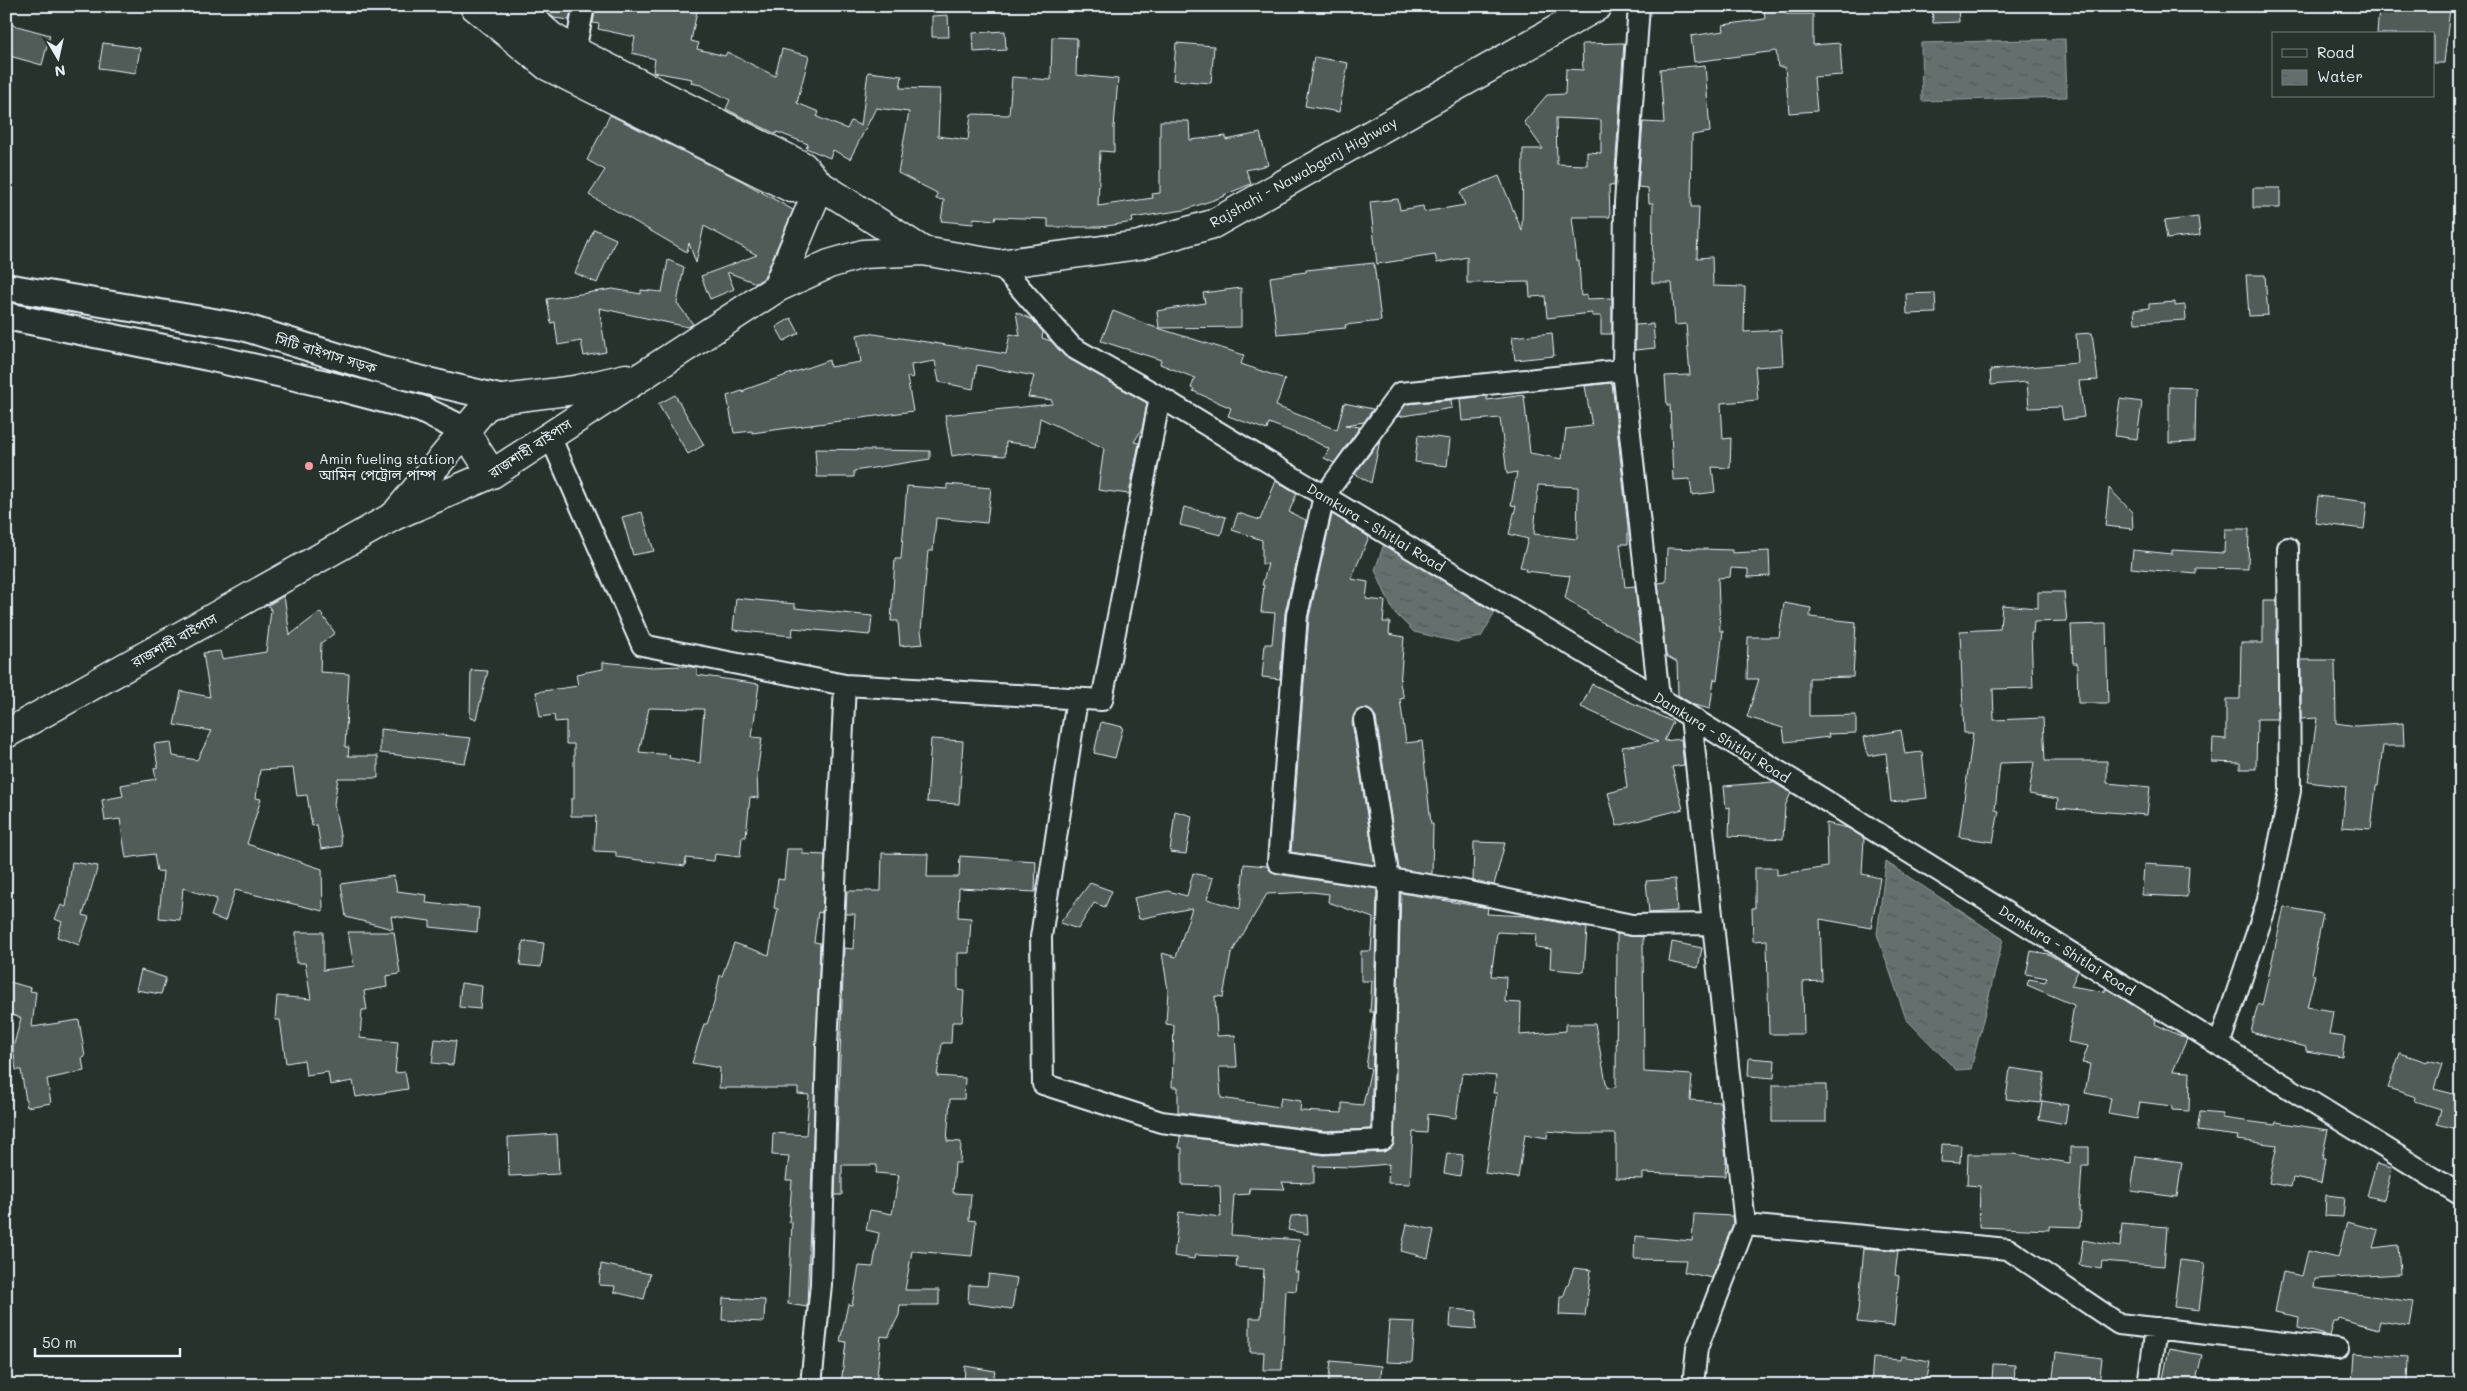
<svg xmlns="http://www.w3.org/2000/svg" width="2467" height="1391" font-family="Mali,'Noto Sans Bengali',sans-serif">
<defs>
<pattern id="water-ripples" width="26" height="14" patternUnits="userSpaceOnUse" patternTransform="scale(1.25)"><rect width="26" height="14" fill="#636f6d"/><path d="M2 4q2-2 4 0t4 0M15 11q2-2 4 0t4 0" fill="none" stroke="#535a5a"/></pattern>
</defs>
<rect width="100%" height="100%" fill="#26332d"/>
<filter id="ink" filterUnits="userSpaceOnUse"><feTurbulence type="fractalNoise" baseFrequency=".02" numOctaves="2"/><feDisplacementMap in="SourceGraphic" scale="10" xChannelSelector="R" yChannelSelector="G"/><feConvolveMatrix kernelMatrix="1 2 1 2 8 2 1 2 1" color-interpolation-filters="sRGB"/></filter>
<g filter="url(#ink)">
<path fill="url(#water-ripples)" stroke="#98a3a5" d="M2065,39L2067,97L1922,101L1921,43Z
M1385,541L1497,609L1481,637L1457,642L1414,632L1393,611L1375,570Z
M1886,862L2003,939L1971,1069L1956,1070L1906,1019L1877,934Z"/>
<path fill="#505c59" stroke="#e8f1f8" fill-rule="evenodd" d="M540,6H572L569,20L554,18Z
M596,6L617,10L618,6H698L691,41L699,43L697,49L725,56L727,52L775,76L782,49L809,56L797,103L819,112L817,117L847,129L851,121L861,126L868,72L902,76L900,88L940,89L938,136L968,140L971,114L1009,115L1012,77L1051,80L1052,37L1077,38L1076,75L1118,79L1114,127V152L1100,151L1098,206L1153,198L1152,194L1160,193V121H1189L1190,140L1226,136V140L1260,133L1268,165L1246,170L1251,184L1224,195L1225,196L1184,210L1132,218L1133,222L1100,227H1048V219L996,217L995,220L974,218L973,224L941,221L944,200L936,199L937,193L898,173L909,112L876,108L850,159L833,150L830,158L806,148L808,144L777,132L776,134L726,109L730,100L701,85L691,83L692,79L653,72L655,59L632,53L635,37L598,29L599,24L593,23Z
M1764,6H1785L1786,14H1813V45L1840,43L1842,75L1814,77L1817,111L1789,113L1785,67H1778L1776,51L1694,62L1691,36L1724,31L1723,25L1765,19Z
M1932,6H1958L1959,22L1933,23Z
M2379,6L2450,8L2444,63H2433V34H2377Z
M948,15L949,37H932V16Z
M6,23L50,35L42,65L6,55Z
M1005,31L1006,50L974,52L973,33Z
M103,43L140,48L136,73L99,68Z
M1176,43L1214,46L1211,83L1173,80Z
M1624,43L1614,186L1609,185L1610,217H1572L1577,261H1579L1581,296L1587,295V299L1612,298V334H1601V316H1592V313L1547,318L1545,296L1530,297L1529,282L1467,283V257L1437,263L1435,255L1377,264L1370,202L1398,199L1400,210L1423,206L1424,212L1465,205L1460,192L1499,176L1522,231L1523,149H1543L1524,122L1547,95L1565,94L1566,69L1583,70L1582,44ZM1556,118L1601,120V153L1587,152V165L1557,164Z
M1314,57L1348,63L1339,112L1305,106Z
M1705,65L1710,132L1692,135L1691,207H1699L1697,258L1712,257L1713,286L1745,287L1744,332L1781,330L1783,365L1755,367L1758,400L1721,403L1723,439L1731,438L1730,468L1712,467L1715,492L1692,495L1690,479L1673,480L1670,405H1667L1665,376L1690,375L1686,324L1675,325L1672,283H1652L1653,203H1649L1648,188L1638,187L1643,122L1664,123L1660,69Z
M610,115L742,181L793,210L764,278L756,283L727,272L734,289L710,299L701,276L757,255L704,226L696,263L689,243L687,252L589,195L605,170L587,160Z
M2253,188H2280V208H2253Z
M2198,217L2200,235L2167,239L2164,221Z
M594,229L616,239L597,283L575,273Z
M668,260L684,267L677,303L693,324L688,327L599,308L606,352L584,356L581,341L558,345L555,322L551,323L547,299L613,289L641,294V290L662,292Z
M1374,263L1381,321L1345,325L1346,328L1277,334L1270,277L1306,272V270Z
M2246,275H2265L2268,315L2249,316Z
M1241,288V327L1159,328L1157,311L1205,303L1203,293Z
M1935,293L1936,313L1907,314L1906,294Z
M2175,302V306L2185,305L2186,320L2135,323L2134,310L2149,308V304Z
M1113,311L1148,325L1244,355L1241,364L1285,379L1276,406L1337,430L1344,403L1373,409L1364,422L1345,425L1360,427L1334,463L1324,458L1329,449L1312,440L1269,423L1267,430L1228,416L1231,408L1193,391L1194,389L1191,388L1195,378L1160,364L1161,360L1101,341Z
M1016,312L1033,320L1043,332L1042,338L1051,341L1066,357L1147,403L1142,429L1134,442L1139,443L1129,494L1098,490L1104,448L1040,418L1036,446L1006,442L1005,456L969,453L952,456L945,415L1052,404V400L1028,397L1034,376L977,365L973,389L939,382L935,361L911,365L913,378L907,377L913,411L752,433V431L734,433L727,396L742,391L744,393V390L829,360L830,367L861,362L857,335L867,333L1006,354L1010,334L1020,336Z
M791,318L799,333L784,341L776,327Z
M1653,324L1655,348L1635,350V325Z
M1552,333L1554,356L1515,360L1512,337Z
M2092,333L2098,380L2079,381L2084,417L2063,420L2061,407L2029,408L2027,382L1991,385L1990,370L2078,363L2076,334Z
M1612,383L1628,527V544H1620L1625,587L1635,586L1641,643L1587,614V612L1565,598L1570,576L1525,571L1526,568L1520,567L1528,539L1509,534L1516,506L1511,505L1517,472L1507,474L1500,418L1462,421L1460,399L1487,396V400L1524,395L1530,453L1562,459L1566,429L1592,426L1585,386ZM1538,485L1578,487L1577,539L1534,534Z
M2169,387L2196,388L2195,442L2169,443Z
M675,395L704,445L688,454L658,404Z
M2120,399L2142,402L2137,439L2115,436Z
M1451,400L1452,408L1397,417L1406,404Z
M1418,435L1450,439L1447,466L1415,462Z
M1380,440L1371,483L1355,474Z
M815,449L930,451V459L854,471V477H817Z
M1276,481L1297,493L1289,512L1306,520L1285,613L1280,679L1262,677L1265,644H1272L1275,613L1261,612L1264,585H1262L1268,564H1262V540L1232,530L1238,513L1260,520Z
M947,484L991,488L987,523L936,518L933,551H928L921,631L923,644L900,646L898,621H891L895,559H901L907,486L947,489Z
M2109,488L2132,512L2133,529L2105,526Z
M2318,496L2367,502L2364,529L2315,523Z
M1184,507L1226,517L1221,535L1180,525Z
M642,512L654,551L633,555L622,517Z
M1332,514L1369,537L1351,579L1368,582L1366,599L1385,601L1383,622H1390L1389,634L1404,637L1400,684L1404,698L1400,699L1406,743L1422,741L1431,824H1433L1432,874L1399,869L1376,718L1368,709L1356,711L1352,722L1375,865L1291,852L1309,617Z
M2225,529H2249L2248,569L2196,568V574L2131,568L2133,550L2172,554V550L2224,553Z
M1667,548L1732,550V553L1769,551L1770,576L1748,577V569L1731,568L1730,577L1718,578L1720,631H1723L1717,680L1714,679L1710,709L1694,705L1678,695L1677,662L1666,656L1658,583L1666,582Z
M2038,592H2064L2067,621L2034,622L2033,633H2031L2033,688L1993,689L1994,720L2043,718L2045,761H2107V783L2150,787L2147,815L2057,808L2058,799L2029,794L2034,762L2000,763L1995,810L1999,811L1993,842L1959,837L1973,733H1964L1960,631L2000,629L2002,605L2038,608Z
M284,596L290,635L320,612L335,633L321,643L320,672L349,674L345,747H349L348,756H378V778H338L334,804L342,846L321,849L317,825L312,826L307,795L297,796L293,768L260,770L256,798L261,799L247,844L322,869L323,911L235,890L225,921L211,916L217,899L183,888L180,920L159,918L163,871L157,872L154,854L126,858L120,819L105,821L102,800L123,796L121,785L156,779L154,768L158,767L154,744L171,742L173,756L197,760L212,731L174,725L181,691L210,697L203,653L220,651L222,659L266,652L271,610L268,605Z
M736,598L795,604V608L872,616L870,635L793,628L792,636L733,630Z
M2263,600H2277L2278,719H2257L2256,769H2240V763L2212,762L2213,738L2226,739V699H2240L2241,643H2263Z
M1784,603L1811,608L1810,617L1856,622L1853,677L1809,678V716L1856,715V733L1828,734L1829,737L1785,742L1783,728L1747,717L1759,679H1747L1748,637H1779Z
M2106,624L2108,703H2078L2077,663H2073L2071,625Z
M2301,660H2335L2336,723L2356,726L2403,723L2404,746H2383L2378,786H2376L2371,829L2342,827L2346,787L2308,782L2317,718L2301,719Z
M603,662L652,667L686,666L697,668V675L759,684L752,737L762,738L757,774L758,798L750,797L746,837H742L740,857L715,854L714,861L686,858L685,866L616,857V852L594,851L596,816H571V799H574V744H566V721L555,722L554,715L540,717L536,692L578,686L576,674L603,669ZM649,708L704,709L700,763L669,758L670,755L639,752Z
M471,670L488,671L476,719L470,718Z
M1592,684L1673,722L1664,741L1681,739L1684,765L1672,767L1683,809L1617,826L1608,793L1627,788L1622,747L1658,742L1581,707Z
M1101,722L1123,727L1115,758L1094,753Z
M380,729L471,738L465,763L380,753Z
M1901,730L1905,754L1922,752L1927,798L1891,802L1886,753L1868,756L1864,737Z
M931,739L963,741L959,804L927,802Z
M1773,782L1791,793L1785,806L1783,839L1729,836L1730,807L1726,808L1724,786Z
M1175,811L1192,816L1186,854L1170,852Z
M1826,823L1848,828L1864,838L1862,874L1880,878L1871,928L1820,919L1822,981L1803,982L1804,1034H1769L1767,940L1753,941L1752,908H1755V868H1777V875L1827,867Z
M1474,842L1505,843L1494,885L1473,881Z
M787,849H803V854L825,855L822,913L818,912L814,942L820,943L807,1307L788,1304L792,1222H789L792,1180H786L789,1156L772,1155L773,1133L806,1135L809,1095L798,1094V1088H719L720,1068L692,1063L704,1024H707L714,1003L720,975L722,976L734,943L769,955L778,909L774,908L778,879L784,880Z
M882,853L928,854L927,877H959L960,856L1036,861L1035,892L959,888L958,917L971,918L969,953H958V990L964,991L962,1022H952L951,1043H942L937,1076L965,1078L964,1099H950L947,1141L961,1142L960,1163H955L953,1193L971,1194L969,1220L976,1221L972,1256L912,1251L905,1290H939V1305H900L899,1315L888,1337L881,1336L876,1385H841L846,1342L840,1341L848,1304L852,1305L859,1266L873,1267L879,1233L866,1230L870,1210L892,1214L899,1175L876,1173L877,1165H842V1195H835L844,948L853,949L855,914H846L847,891H881Z
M72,862L98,866L83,915L89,917L79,945L57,937L62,922L55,919L61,905L66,907Z
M1244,864L1267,866L1276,874L1377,889L1371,1129L1325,1131L1178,1112V1087H1172L1174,1025L1166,1024L1168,990L1162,953L1176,957L1192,908L1139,919L1134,898L1168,891L1187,896L1193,873L1213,878L1207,899L1240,909ZM1312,892L1329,894L1328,902L1373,918L1371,951H1361V981H1372L1370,1012H1374L1366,1067L1371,1068L1363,1105L1342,1103V1113L1300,1111L1301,1101L1281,1098L1279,1107L1221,1098L1219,1067H1237L1235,1035L1217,1036L1215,996L1223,997L1231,954L1267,894Z
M2144,864L2189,867L2187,897L2142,895Z
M394,876L397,891L427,895L426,903L479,908L477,932L430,927V921L391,916L393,929L346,917L341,884Z
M1675,879L1677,911L1649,913L1646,881Z
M1090,883L1112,891L1105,907L1094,903L1078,929L1060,923Z
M1401,893L1488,908L1487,914L1526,916L1587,928L1584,972L1550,969L1551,949L1535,947L1536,934L1497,932L1491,976L1506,977L1505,1002L1521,1003L1520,1035L1566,1031V1024H1595L1607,1088L1616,1087L1617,934L1643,937L1644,1072L1692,1075L1690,1100L1720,1102L1726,1159L1725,1176L1643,1173V1179L1616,1178V1134H1577L1548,1131L1547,1138L1525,1134L1518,1178L1485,1173L1497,1093H1493L1496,1076L1462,1073L1456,1118L1428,1114L1427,1133L1413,1132L1410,1184L1388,1183L1389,1164L1354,1167L1314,1166V1183L1282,1182L1285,1189L1249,1188L1250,1194L1234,1195L1231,1235L1300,1240L1295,1272H1298L1296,1291L1286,1290L1282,1370H1263L1264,1352H1250V1318H1261L1264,1269L1236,1267L1237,1257L1195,1255L1194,1259L1174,1256L1179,1212L1221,1217L1220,1186L1182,1185V1148H1179L1180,1136L1324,1155L1384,1152L1393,1146Z
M2284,907L2323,914L2311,974L2315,975L2307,1007L2333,1011L2329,1035L2345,1037L2342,1057L2306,1051V1047L2251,1032L2258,1004L2262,1006Z
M296,932H323V970L354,966L348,932H394L400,974L386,976L387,987L364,991L367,1010H362L360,1038L398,1042L395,1073L405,1072L408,1089L356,1097L353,1081L330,1085L328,1072L306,1075L304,1060L286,1063L280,1020H275L277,996L311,999L305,963H296Z
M523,941L544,943L541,967L520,965Z
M1672,942L1702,948L1698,968L1669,962Z
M2031,951L2048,954L2078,971L2071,986L2105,992V989L2109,990L2156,1020L2155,1024L2187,1039L2173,1071L2190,1072L2189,1111L2172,1110V1106L2140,1102L2137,1119L2108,1114L2111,1098L2085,1093L2090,1064L2082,1063L2088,1046L2068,1042L2074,1005L2027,985L2029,979L2045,982L2047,978L2026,974Z
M141,970L166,978L161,994L136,990Z
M6,981L31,988L30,991L36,992L32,1027L79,1020L85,1057L82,1058L84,1071L47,1079L51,1103L27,1107L21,1070H16L13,1048L21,1018L6,1013Z
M461,983L482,986L480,1009L459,1007Z
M435,1039L456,1041L453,1065L432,1063Z
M2400,1053L2427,1062L2428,1060L2442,1064L2434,1089L2461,1096V1130L2437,1124L2441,1109L2415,1101L2416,1097L2388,1088Z
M1749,1058L1775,1060L1774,1078L1748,1076Z
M2010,1068L2045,1073L2040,1103L2006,1099Z
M1772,1085H1826V1122H1772Z
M2042,1101L2068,1105L2065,1124L2039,1119Z
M2200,1112L2222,1114V1118L2275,1125L2276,1122L2328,1130L2322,1158H2325L2321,1183L2293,1178L2291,1187L2269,1183L2277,1145L2237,1140L2238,1136L2197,1131Z
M557,1134L559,1174L509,1176L508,1137Z
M1942,1144L1961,1145L1960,1163L1941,1162Z
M2070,1147H2089V1166H2082L2079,1212H2081L2080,1227L2049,1226V1230L1979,1227L1980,1186L1967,1185L1968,1154H2014L2070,1163Z
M1447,1153L1463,1155L1460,1176L1444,1173Z
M2136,1156L2182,1162L2177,1197L2131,1191Z
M2376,1164L2392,1168L2384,1200L2367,1196Z
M2326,1195L2345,1197L2343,1217L2325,1216Z
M1694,1214L1732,1216L1733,1224L1712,1278L1684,1272L1686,1260L1634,1259L1635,1236L1692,1241Z
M1307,1215L1308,1234L1288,1230L1291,1216Z
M2347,1222L2378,1230L2373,1248L2398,1245L2400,1274L2315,1279L2314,1288L2414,1302L2410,1326L2380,1321L2378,1329L2338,1318L2337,1321H2334L2330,1336L2298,1328L2299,1317L2275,1312L2283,1272L2302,1276L2308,1251L2338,1258Z
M2122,1223L2167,1227L2164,1266L2102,1261L2101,1269L2079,1265L2083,1240L2120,1247Z
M1407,1224L1434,1230L1428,1258L1401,1251Z
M1864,1248L1898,1251L1895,1275L1899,1276L1894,1326L1857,1322Z
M2180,1260L2205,1263L2199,1310L2174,1307Z
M601,1264L650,1274L644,1299L614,1292L615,1286L599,1285Z
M1574,1268L1591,1270L1585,1316L1559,1315L1560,1297H1563Z
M989,1274L1017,1278L1012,1309L968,1303L969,1285L987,1286Z
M723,1298L765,1300L764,1322L722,1320Z
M1451,1309L1477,1311L1476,1329L1450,1327Z
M1389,1321L1415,1322L1412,1363L1386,1362Z
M2169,1349L2202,1355L2195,1385L2163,1379Z
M2056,1352L2102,1358L2099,1385H2052Z
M2354,1353L2408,1357L2407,1385H2352Z
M1901,1356L1930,1361L1926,1385H1871L1873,1358L1900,1360Z
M1331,1361L1382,1366L1380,1385H1328Z
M1993,1364L2015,1365L2014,1382L1992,1380Z
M965,1366L995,1371L992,1385H964Z"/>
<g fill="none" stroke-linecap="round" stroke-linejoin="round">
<g stroke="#e8f1f8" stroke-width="24">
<path id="minor" d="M1639,6L1625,203L1623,370L1659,698
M575,51L584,6
M999,264L1072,347L1160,397L1691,717L2461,1195
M1623,370L1400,393L1324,496L1297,615L1278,862L1460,890L1632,925L1713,924
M549,434L642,645L845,685L827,1046L821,1284L811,1385
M845,685L1102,700L1160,397
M1077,699L1041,937L1043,1084L1161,1122L1325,1143L1383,1140L1389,880L1364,720
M1691,717L1745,1225L2008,1249L2119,1324L2338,1349
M2219,1045L2267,903L2290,791L2288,548
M1693,1385L1697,1348L1745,1225
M2148,1385L2156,1328"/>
</g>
<g stroke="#e8f1f8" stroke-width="30">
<path id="major" d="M6,287L243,327L381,370L503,399
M6,316L208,357L330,385L421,409L464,430"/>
</g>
<g stroke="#e8f1f8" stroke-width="31">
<path id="highway" d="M474,6L547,66L791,188L820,185
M516,6L552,37L575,51L803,166L820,185L923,251
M777,288L820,185
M464,430L492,474
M398,511L485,407L503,399L575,390L626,378
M6,734L394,516L492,474L777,288L829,264L863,254L923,251L999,264L1139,245L1213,224L1598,6"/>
</g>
<use href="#minor" stroke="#26332d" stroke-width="20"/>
<use href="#major" stroke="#26332d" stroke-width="26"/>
<use href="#highway" stroke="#26332d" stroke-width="28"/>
</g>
</g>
<circle fill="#ff9aa2" stroke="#26332d" stroke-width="2" cx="309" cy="466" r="5"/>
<g text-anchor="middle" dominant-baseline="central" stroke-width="4" stroke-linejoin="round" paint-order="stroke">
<g font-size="14" fill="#e8f1f8" stroke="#26332d">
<text transform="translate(1303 172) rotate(-29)">Rajshahi - Nawabganj Highway</text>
<text transform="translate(326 353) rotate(17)">সিটি বাইপাস সড়ক</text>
<text transform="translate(530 448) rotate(-33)">রাজশাহী বাইপাস</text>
<text transform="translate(1376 527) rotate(31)">Damkura - Shitlai Road</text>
<text transform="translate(174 640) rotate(-29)">রাজশাহী বাইপাস</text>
<text transform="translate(1722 737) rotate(32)">Damkura - Shitlai Road</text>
<text transform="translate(2067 950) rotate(32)">Damkura - Shitlai Road</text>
</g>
<g font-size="14" fill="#e8f1f8" stroke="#26332d" text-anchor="start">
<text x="319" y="458">Amin fueling station<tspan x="319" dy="16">আমিন পেট্রোল পাম্প</tspan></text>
</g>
</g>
<rect width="2467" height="1391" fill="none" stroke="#26332d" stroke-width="25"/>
<rect x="12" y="12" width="2442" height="1366" fill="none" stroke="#e8f1f8" stroke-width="2" filter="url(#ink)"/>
<rect x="2272" y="32" width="162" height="65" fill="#26332d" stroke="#747f7e"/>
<rect x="2282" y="49" width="25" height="8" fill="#26332d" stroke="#747f7e"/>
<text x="2317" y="58" font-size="15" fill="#e8f1f8">Road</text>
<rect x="2282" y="70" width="25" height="15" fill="url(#water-ripples)" stroke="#747f7e"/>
<text x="2317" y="82" font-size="15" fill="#e8f1f8">Water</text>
<g transform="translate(58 58) rotate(171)" stroke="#26332d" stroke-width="4" paint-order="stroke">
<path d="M0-4L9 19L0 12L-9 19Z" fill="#e8f1f8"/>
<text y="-8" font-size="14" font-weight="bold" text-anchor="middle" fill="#e8f1f8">N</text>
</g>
<path d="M35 1348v8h145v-8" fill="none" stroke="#e8f1f8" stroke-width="2.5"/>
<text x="42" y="1348" font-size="15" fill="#e8f1f8" stroke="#26332d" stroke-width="4" paint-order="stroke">50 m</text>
</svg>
